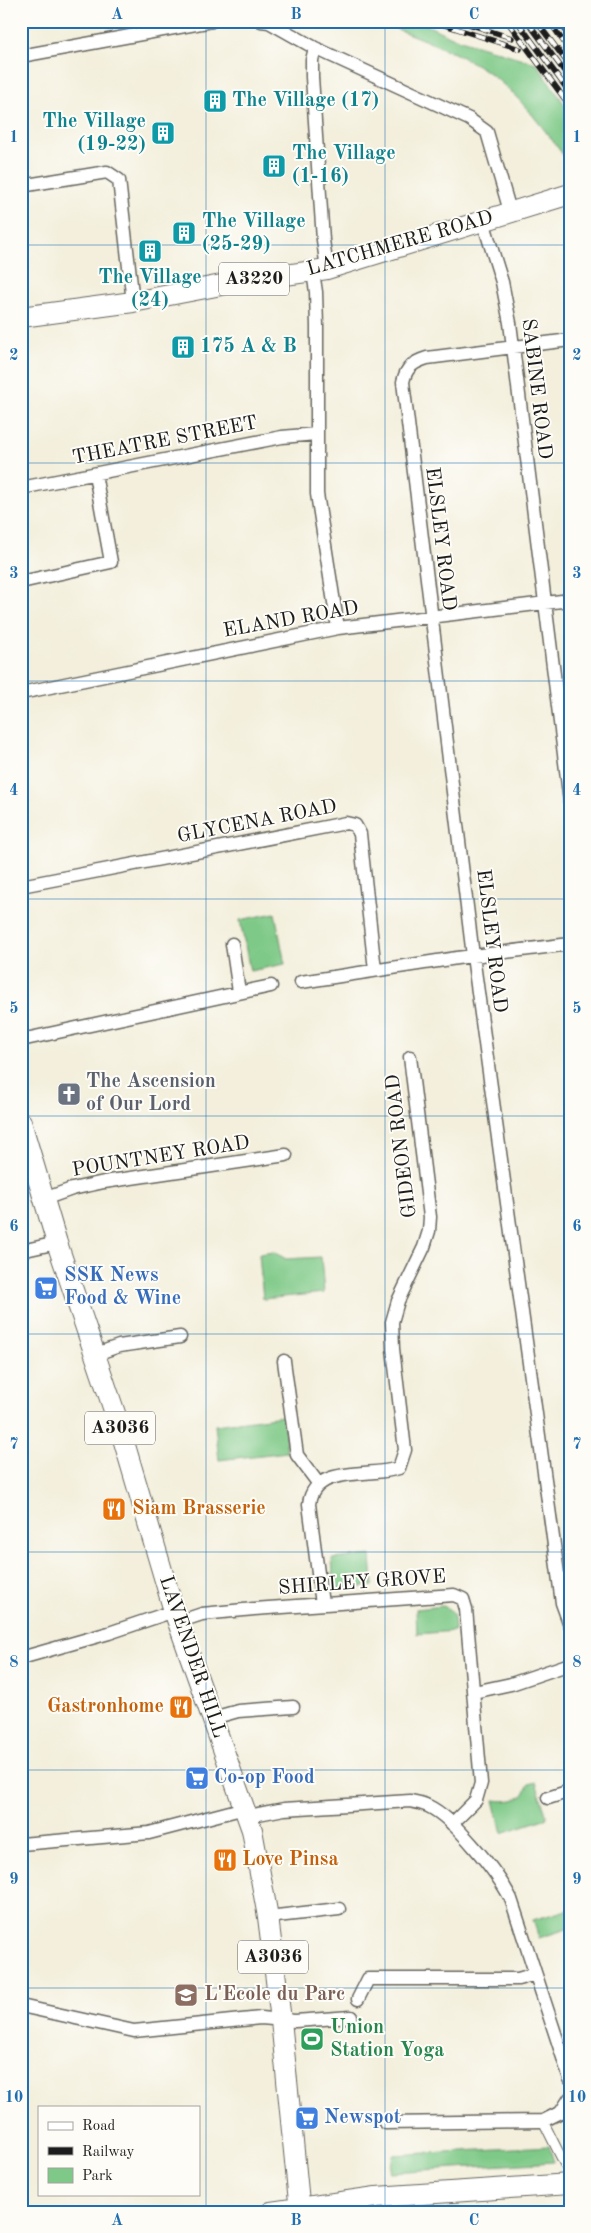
<svg xmlns="http://www.w3.org/2000/svg" width="591" height="2233" font-family="'Old Standard TT',serif">
<rect width="100%" height="100%" fill="#fdfcf7"/>
<filter id="ink" filterUnits="userSpaceOnUse"><feTurbulence type="fractalNoise" baseFrequency=".02" numOctaves="2"/><feDisplacementMap in="SourceGraphic" scale="10" xChannelSelector="R" yChannelSelector="G"/><feConvolveMatrix kernelMatrix="1 2 1 2 8 2 1 2 1" color-interpolation-filters="sRGB"/></filter>
<filter id="wash" filterUnits="userSpaceOnUse"><feTurbulence type="fractalNoise" baseFrequency=".0096" numOctaves="4" result="noise"/><feDisplacementMap in="SourceGraphic" scale="20" xChannelSelector="R" yChannelSelector="G"/><feGaussianBlur stdDeviation="1.12" result="paint"/><feColorMatrix in="noise" values="0 0 0 0 0 0 0 0 0 0 0 0 0 0 0 0 0 1.4 0 .05"/><feComposite in="paint" operator="in"/></filter>
<g filter="url(#wash)">
<rect width="100%" height="100%" fill="#f3efdc"/>
<path fill="#7ec987" stroke="#4d7252" d="M378,21H418L454,38L536,63L570,112V164C545,131 522,97 489,73C461,52 411,36 378,21Z
M275,913L285,964L250,971L240,920Z
M274,1252L286,1259L321,1257L324,1293L263,1299L259,1254Z
M283,1416L287,1452L219,1460L215,1425Z
M371,1555L373,1586L334,1589L332,1559Z
M443,1606C456,1611 454,1620 455,1631L417,1634L416,1609Z
M536,1782L547,1818L502,1833L494,1800C501,1801 517,1802 523,1795C525,1793 527,1787 529,1784Z
M570,1909V1928L539,1938L533,1920Z
M549,2146L554,2162L390,2172L393,2155Z"/>
</g>
<g filter="url(#ink)">
<g fill="none" stroke-linecap="round" stroke-linejoin="round">
<g stroke="#67665f" stroke-width="11">
<path id="pedestrian" d="M543,2121L566,2167"/>
</g>
<g stroke="#67665f" stroke-width="15">
<path id="minor" d="M261,21L269,22L315,48L469,119L487,132L510,211
M315,48L312,60V77L323,240L327,269
M21,56L212,21
M21,186L107,172L119,180L133,302
M483,221L502,282L510,323L570,802
M313,272L316,292L317,326V494L338,628
M570,340L427,358C414,362 406,367 403,382L473,956L562,1603L570,1625
M21,488L282,437L316,434
M21,582L111,562L95,474
M21,693L338,628L570,600
M21,886L346,823L355,825L360,834L375,970
M232,944L239,992
M301,982L457,958L570,944
M21,1040L271,986
M44,1199L72,1189L104,1182L286,1155
M21,1251L57,1243
M96,1354L119,1346L180,1337
M284,1361L297,1455L318,1483
M322,1604L309,1504C314,1464 370,1478 399,1468L405,1450L393,1349L392,1322L398,1301L424,1247L429,1231L430,1217L410,1057
M178,1622L202,1614L254,1609L454,1595L463,1599L466,1609L481,1783L476,1800L452,1824
M21,1658L109,1633L174,1611
M474,1692L511,1684L570,1664
M213,1718L238,1711L293,1707
M548,1798L570,1791
M248,1816L284,1809L410,1801C416,1802 422,1803 428,1806C454,1818 498,1873 511,1899L570,2079
M21,1844L149,1833L245,1808
M268,1917L339,1909
M358,1999L368,1979H518L535,1974
M21,2006L134,2031L261,2018L295,2021L351,2017
M385,2123L543,2121L561,2112L570,2098"/>
</g>
<g stroke="#67665f" stroke-width="22">
<path id="primary" d="M21,1122L57,1243L119,1425L174,1611L252,1830L268,1917L281,2020L300,2212
M271,2212L376,2197L570,2184"/>
</g>
<g stroke="#67665f" stroke-width="22">
<path id="trunk" d="M21,317L133,302L237,282L327,269L570,194"/>
</g>
<use href="#pedestrian" stroke="#fff" stroke-width="9"/>
<use href="#minor" stroke="#fff" stroke-width="12"/>
<use href="#primary" stroke="#fff" stroke-width="20"/>
<use href="#trunk" stroke="#fff" stroke-width="20"/>
<g stroke="#1c1c1c" stroke-width="5.5">
<path id="rail" d="M432,21L520,49
M459,21L512,38
M507,21L570,106
M517,21L570,93
M527,21L570,79
M536,21L570,66
M549,21L570,51
M559,21L570,37
M569,21L570,23"/>
</g>
<use href="#rail" stroke="#fdfcf7" stroke-width="4" stroke-dasharray="11" stroke-linecap="butt"/>
</g>
</g>
<path fill="none" stroke="#1f6fb2" stroke-width="1" stroke-opacity="0.55" d="M206,21V2212M385,21V2212M21,245H570M21,463H570M21,681H570M21,899H570M21,1116H570M21,1334H570M21,1552H570M21,1770H570M21,1988H570"/>
<defs>
<g id="building-square" transform="scale(1.25)"><rect x="-9" y="-9" width="18" height="18" rx="4" fill="#0f9aa8" stroke="#fdfcf7"/><path d="M-4-6H4V6H1V3H-1V6H-4ZM-2.5-4.3h1.7v1.8h-1.7ZM.8-4.3h1.7v1.8H.8ZM-2.5-1h1.7V.8h-1.7ZM.8-1h1.7V.8H.8Z" fill="#fff"/></g>
<g id="church-square" transform="scale(1.25)"><rect x="-9" y="-9" width="18" height="18" rx="4" fill="#6b7280" stroke="#fdfcf7"/><path d="M-1.2-6h2.4v3.5h3.3v2.4h-3.3V6h-2.4V-.1h-3.3v-2.4h3.3Z" fill="#fff"/></g>
<g id="supermarket-square" transform="scale(1.25)"><rect x="-9" y="-9" width="18" height="18" rx="4" fill="#3f7fe0" stroke="#fdfcf7"/><path d="M-6-5.5h2.5l.6 2H6L4.5 2H-2.5L-4.4-4H-6ZM-1.5 3.2a1.3 1.3 0 1 0 .1 0ZM3 3.2a1.3 1.3 0 1 0 .1 0Z" fill="#fff"/></g>
<g id="restaurant-square" transform="scale(1.25)"><rect x="-9" y="-9" width="18" height="18" rx="4" fill="#e8710a" stroke="#fdfcf7"/><path d="M-5-6h1v4h1v-4h1v4h1v-4h1v5L-1.5 .5V6h-2V.5L-5-1ZM5-6V6H3V1.5H1.5Q1.5-4 5-6Z" fill="#fff"/></g>
<g id="school-square" transform="scale(1.25)"><rect x="-9" y="-9" width="18" height="18" rx="4" fill="#8d6e63" stroke="#fdfcf7"/><path d="M0-5L7-2L0 1L-7-2ZM-4 1L0 2.5L4 1V4Q0 6-4 4Z" fill="#fff"/></g>
<g id="stadium-square" transform="scale(1.25)"><rect x="-9" y="-9" width="18" height="18" rx="4" fill="#2e9e5b" stroke="#fdfcf7"/><path d="M0-5a6.5 5 0 1 0 0 10a6.5 5 0 1 0 0-10ZM-3.5-1.8h7v3.6h-7Z" fill="#fff"/></g>
</defs>
<g fill-rule="evenodd">
<use href="#building-square" x="215" y="101"/>
<use href="#building-square" x="163" y="133"/>
<use href="#building-square" x="274" y="166"/>
<use href="#building-square" x="184" y="233"/>
<use href="#building-square" x="150" y="251"/>
<use href="#building-square" x="183" y="347"/>
<use href="#church-square" x="69" y="1094"/>
<use href="#supermarket-square" x="46" y="1288"/>
<use href="#restaurant-square" x="114" y="1509"/>
<use href="#restaurant-square" x="181" y="1707"/>
<use href="#supermarket-square" x="197" y="1778"/>
<use href="#restaurant-square" x="225" y="1860"/>
<use href="#school-square" x="186" y="1995"/>
<use href="#stadium-square" x="312" y="2039"/>
<use href="#supermarket-square" x="307" y="2118"/>
</g>
<g text-anchor="middle" dominant-baseline="central" stroke-width="4" stroke-linejoin="round" paint-order="stroke">
<g fill="#fdfcf7" stroke="#605f5e" stroke-width="1">
<rect x="219" y="262.5" width="70" height="33" rx="4"/>
<rect x="85" y="1411.5" width="70" height="33" rx="4"/>
<rect x="238" y="1940.5" width="70" height="33" rx="4"/>
</g>
<g font-size="19" font-weight="bold" fill="#1c1c1c">
<text x="254" y="279">A3220</text>
<text x="120" y="1428">A3036</text>
<text x="273" y="1957">A3036</text>
</g>
<g font-size="20" font-weight="bold" fill="#0d838f" stroke="#fdfcf7" text-anchor="start">
<text x="232" y="101">The Village (17)</text>
<text x="146" y="122" text-anchor="end">The Village<tspan x="146" dy="23">(19-22)</tspan></text>
<text x="292" y="154">The Village<tspan x="292" dy="23">(1-16)</tspan></text>
<text x="202" y="222">The Village<tspan x="202" dy="23">(25-29)</tspan></text>
<text x="150" y="278" text-anchor="middle">The Village<tspan x="150" dy="23">(24)</tspan></text>
<text x="200" y="347">175 A &amp; B</text>
</g>
<g font-size="20" fill="#1c1c1c" stroke="#fdfcf7">
<text transform="translate(400 244) rotate(-16)">LATCHMERE ROAD</text>
<text transform="translate(536 389) rotate(83)">SABINE ROAD</text>
<text transform="translate(165 441) rotate(-11)">THEATRE STREET</text>
<text transform="translate(440 539) rotate(83)">ELSLEY ROAD</text>
<text transform="translate(291 620) rotate(-10)">ELAND ROAD</text>
<text transform="translate(257 822) rotate(-11)">GLYCENA ROAD</text>
<text transform="translate(491 941) rotate(83)">ELSLEY ROAD</text>
<text transform="translate(402 1146) rotate(-97)">GIDEON ROAD</text>
<text transform="translate(161 1157) rotate(-9)">POUNTNEY ROAD</text>
<text transform="translate(362 1583) rotate(-4)">SHIRLEY GROVE</text>
<text transform="translate(192 1657) rotate(71)">LAVENDER HILL</text>
</g>
<g font-size="20" font-weight="bold" fill="#5b616d" stroke="#fdfcf7" text-anchor="start">
<text x="86" y="1082">The Ascension<tspan x="86" dy="23">of Our Lord</tspan></text>
</g>
<g font-size="20" font-weight="bold" fill="#366cbe" stroke="#fdfcf7" text-anchor="start">
<text x="64" y="1276">SSK News<tspan x="64" dy="23">Food &amp; Wine</tspan></text>
<text x="214" y="1778">Co-op Food</text>
<text x="324" y="2118">Newspot</text>
</g>
<g font-size="20" font-weight="bold" fill="#c56008" stroke="#fdfcf7" text-anchor="start">
<text x="132" y="1509">Siam Brasserie</text>
<text x="164" y="1707" text-anchor="end">Gastronhome</text>
<text x="242" y="1860">Love Pinsa</text>
</g>
<g font-size="20" font-weight="bold" fill="#785e54" stroke="#fdfcf7" text-anchor="start">
<text x="204" y="1995">L'Ecole du Parc</text>
</g>
<g font-size="20" font-weight="bold" fill="#27864d" stroke="#fdfcf7" text-anchor="start">
<text x="330" y="2028">Union<tspan x="330" dy="23">Station Yoga</tspan></text>
</g>
</g>
<rect width="591" height="2233" fill="none" stroke="#fdfcf7" stroke-width="55"/>
<rect x="38" y="2106" width="162" height="90" fill="#fdfcf7" stroke="#a3a29f"/>
<rect x="48" y="2122" width="25" height="8" fill="#ffffff" stroke="#a3a29f"/>
<text x="82" y="2130" font-size="15" fill="#1c1c1c">Road</text>
<rect x="48" y="2147" width="25" height="8" fill="#1c1c1c" stroke="#a3a29f"/>
<text x="82" y="2156" font-size="15" fill="#1c1c1c">Railway</text>
<rect x="48" y="2168" width="25" height="15" fill="#7ec987" stroke="#a3a29f"/>
<text x="82" y="2180" font-size="15" fill="#1c1c1c">Park</text>
<rect x="28" y="28" width="536" height="2178" fill="none" stroke="#1f6fb2" stroke-width="2"/>
<g font-size="16" text-anchor="middle" font-weight="bold" fill="#1f6fb2">
<text x="117" y="19">A</text>
<text x="296" y="19">B</text>
<text x="474" y="19">C</text>
<text x="14" y="142">1</text>
<text x="577" y="142">1</text>
<text x="14" y="360">2</text>
<text x="577" y="360">2</text>
<text x="14" y="578">3</text>
<text x="577" y="578">3</text>
<text x="14" y="795">4</text>
<text x="577" y="795">4</text>
<text x="14" y="1013">5</text>
<text x="577" y="1013">5</text>
<text x="14" y="1231">6</text>
<text x="577" y="1231">6</text>
<text x="14" y="1449">7</text>
<text x="577" y="1449">7</text>
<text x="14" y="1667">8</text>
<text x="577" y="1667">8</text>
<text x="14" y="1884">9</text>
<text x="577" y="1884">9</text>
<text x="14" y="2102">10</text>
<text x="577" y="2102">10</text>
<text x="117" y="2225">A</text>
<text x="296" y="2225">B</text>
<text x="474" y="2225">C</text>
</g>
</svg>
